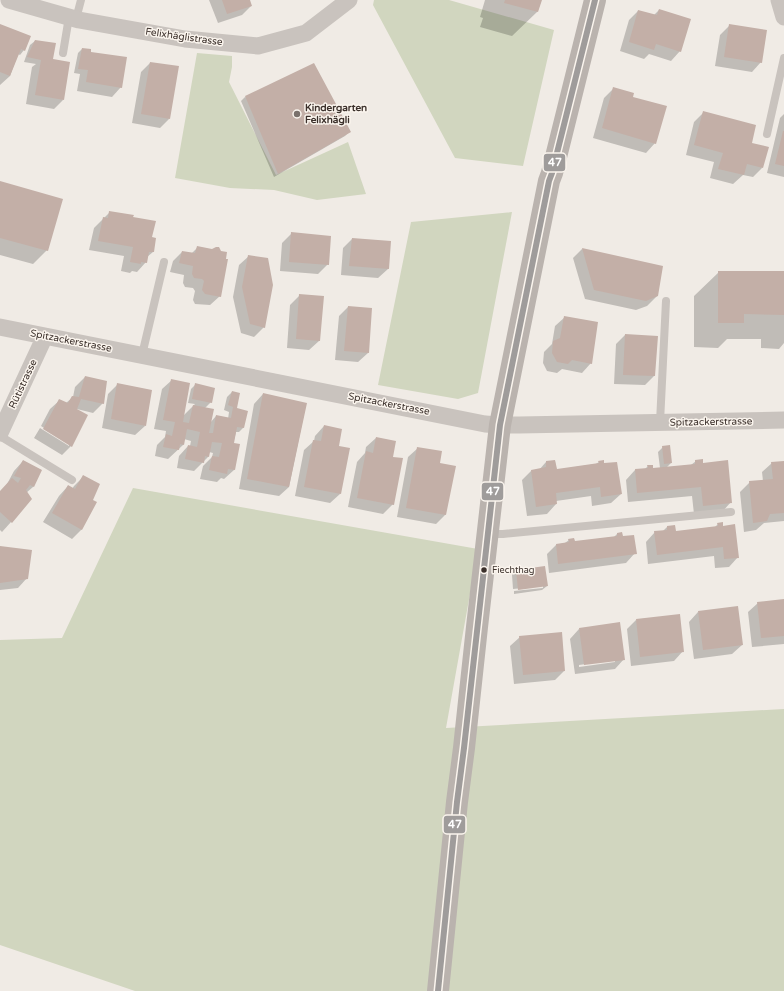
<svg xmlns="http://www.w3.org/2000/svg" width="784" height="991" font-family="'Varela Round',sans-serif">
<rect width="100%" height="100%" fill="#f0ebe5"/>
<path fill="#d1d6bf" d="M374,0H449L554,30L523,166L455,158L373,5Z
M197,53L232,56V67L229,82L276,175L348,142L366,194L317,200L274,190L230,188L175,178Z
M512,212L478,393L458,399L378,385L411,222Z
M133,488L478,549L446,728L784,709V991H135L0,945V640L62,638Z"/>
<path fill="#0003" fill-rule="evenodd" d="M209,0H249L251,6L242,15L218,23Z
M485,0H540L537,12L512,36L480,27L483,18L480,17Z
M659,10L680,51L671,61L649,54L644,59L620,51L629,20L638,11L654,15Z
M0,25L24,50L20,55L18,54L10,76L0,85Z
M730,25L761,62L752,72L715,66L720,35Z
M35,41L63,100L54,109L26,104L32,67L36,64L24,62L30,45Z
M82,49L90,53L121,87L112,97L77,91L80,74L74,73L78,53Z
M150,63L169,119L160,128L132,123L141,72Z
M614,88L631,97L655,143L646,153L593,138L604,98Z
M245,97L349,132L345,136L274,177L241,101Z
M704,112L750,144L762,168L753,177L743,175L733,184L710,178L714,162L686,155L694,122Z
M784,114V177L767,173L780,118Z
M0,182L47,250L33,264L0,255Z
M110,212L151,238L153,252L147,257L146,262L137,272L132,271L130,273L121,271L124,256L89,250L94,228Z
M292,233L328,264L318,274L280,271L282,243Z
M352,239L390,242L388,269L378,278L341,275L343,248Z
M198,247L221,252L220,296L210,305L195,304L193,300L195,291L193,288L185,287L183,283L184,275L170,272L173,261L182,252L191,254Z
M582,249L662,267L657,296L647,306L636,310L585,299L573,258Z
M249,256L264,327L254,337L241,333L233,297L239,265Z
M719,272H784V343L779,349L761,348V339H727L718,348L694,347V296Z
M300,295L319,341L309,350L287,348L290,305Z
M348,307L368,353L358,362L335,360L339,316Z
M565,317L591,363L582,373L562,369L557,373L547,371L543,363L544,352L552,344L555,326Z
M625,335L657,337L654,376L645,385L614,384L616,344Z
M85,377L103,403L93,413L77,409L71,446L62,455L34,438L40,428L69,446V444L41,426L50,409L60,400L66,403L73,397L75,387Z
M172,380L183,416L195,404L188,403L191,389L195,385L211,402L205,408L210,423L216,416L228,419L229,412L224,410L227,397L232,392L235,409L247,412L243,428L239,432H236L233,444L234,470L224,479L221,478L217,482L200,479L203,466L212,457L213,453L209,452L208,457L194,471L177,468L179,456L188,446H190L191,441L184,439L183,445L168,459L155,456L157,445L165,437L166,431L154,429L162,389Z
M118,384L145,426L135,435L102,428L108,394Z
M263,394L306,404L289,487L279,496L239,489L254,404Z
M324,426L340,494L330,503L295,496L304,450L314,441L315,436Z
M376,438L392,457L393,504L383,514L348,507L357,462L365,453L366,447Z
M663,447L671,463L666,468L691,465L696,461L702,464L731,502L722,512L694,514L692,496L628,502L626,480L635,470H644L648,466L652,469L660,468L658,452Z
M418,448L438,464L445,515L436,524L397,517L408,457Z
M23,461L41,470L33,487L26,493L31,499L11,522L2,532L0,530V492L6,486L14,471Z
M555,461L556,470L596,464L599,462L621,494L611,503L592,506L591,496L556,501V504L547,514L527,516L522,480L532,470H539L546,462Z
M784,462V521L764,523L756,530L744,532L740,492L750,482L763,481L762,472L772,463Z
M83,477L82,529L72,539L43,522L59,496L68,486L72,489L74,486Z
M718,524L722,527L738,557L729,567L715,568L714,556L648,564L646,542L655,532L663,531L667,527L675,532L715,527Z
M617,534L622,538L635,553L626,563L549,573L547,554L556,545L565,543L569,540L574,542L614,537Z
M0,547L27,578L18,588L0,590Z
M516,571L547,586L542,590L514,594V591L543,588V586L513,589L512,575Z
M784,600V644L752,647L748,612L758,603Z
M698,612L742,645L732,654L694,659L689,622Z
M636,620L683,651L674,661L631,666L627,629Z
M579,629L624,659L615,669L575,674L570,639ZM615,660V662L579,667V665Z
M520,637L564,671L555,680L514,684L510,646Z"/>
<path fill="#c3afa7" d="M222,0H250L252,6L227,14Z
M505,0H542L538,12L504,3Z
M659,9L691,19L681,52L656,44L654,50L629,42L638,10L657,15Z
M0,24L31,36L25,51L21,49L10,76L0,72Z
M729,24L767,30L762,63L724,57Z
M35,40L56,43L53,59L70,62L64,100L35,95L41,60L27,57Z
M82,48L91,49V52L127,57L122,88L86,82L88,70L78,69Z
M150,62L179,66L170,119L141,114Z
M314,63L351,132L278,174L245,96Z
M613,87L634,93L633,97L667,106L656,144L602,128Z
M703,111L756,125L752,143L769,147L763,168L747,164L744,175L718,169L723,153L694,145Z
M783,131H784V166L775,164Z
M0,181L63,199L48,251L0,238Z
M109,211L134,215L133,217L156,221L152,237L156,238L154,252H149L147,263L141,262V264L130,262L133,247L98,241L103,217L108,218Z
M291,232L331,236L329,265L289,262Z
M352,238L391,241L389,269L349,266Z
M197,246L212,249L216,247H219L221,251L227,252L226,259H228L221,297L205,294L202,290L204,281L202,279L194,278L192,274L193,266L179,263L182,251L195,253Z
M582,248L663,266L658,296L646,301L594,290Z
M248,255L268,258L273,285L265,328L250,324L242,287Z
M718,271H784V315L744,314V323H718Z
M299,294L324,296L320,341L296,339Z
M348,306L372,308L369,353L344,351Z
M564,316L598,322L592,364L572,360L568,364L557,362L552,353L553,341L560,338Z
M625,334L658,336L655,376L623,375Z
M85,376L107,381L104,404L81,399L77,409L88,415L72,447L43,429L59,399L68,403L72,396L79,397Z
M171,379L190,383L183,422L189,423L193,405L214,409L209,433H213L216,415L231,418L233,407L228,405L232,391L240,393L237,408L248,411L244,428L237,427L234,443L240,444L235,470L228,469L227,474L209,470L212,456L219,457L222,443L212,442L209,457L205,456L204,463L185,459L188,445L197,447L200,432L187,429L184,445L180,444L179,450L163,447L166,434L172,436L175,422L163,420Z
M117,383L152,390L146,426L111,419Z
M195,383L215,388L212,403L192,399Z
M263,393L307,403L289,487L247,479Z
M324,425L342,429L339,446L350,448L341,494L304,487L313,440L321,441Z
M376,437L396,441L393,457L403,458L394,505L357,498L366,451L373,453Z
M670,445L672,463L664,464L662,446Z
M417,447L442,451L440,463L456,466L446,515L406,508Z
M703,459V463L728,460L732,503L703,506L701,487L637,493L635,469L648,468L647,465H653V468L695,464V460Z
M23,460L42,470L34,487L30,485L26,490L32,499L12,523L0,512V491L12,478L18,483L21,478L14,476Z
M555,460L557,469L599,463L598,461L604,460V463L617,462L622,494L601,497L600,487L556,493L557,504L536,507L531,470L546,467V461Z
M784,461V513L770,514L767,521L753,523L749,481L773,479L771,462Z
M83,475L100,484L93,500L97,502L82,530L52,513L68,485L75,489Z
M723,522V526L735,524L739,558L724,559L723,547L657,555L654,531L667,530V526L675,525L676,531L718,526L717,523Z
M622,532L623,536L634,535L637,554L558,564L556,544L569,542L568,539L574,538L575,541L617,536V533Z
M0,546L32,550L28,579L0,583Z
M545,566L548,586L518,590L516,570Z
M784,599V636L761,638L757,602Z
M738,606L743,645L703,650L698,611Z
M680,614L684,652L640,657L636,619Z
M620,622L625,660L584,665L579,628Z
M562,632L565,671L523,675L519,636Z"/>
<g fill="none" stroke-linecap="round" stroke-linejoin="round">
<path stroke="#c9c3be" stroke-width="8" d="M76,19L81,0
M63,53L69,17
M767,134L784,58
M142,355L164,262
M660,422L666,301
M0,436L72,480
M489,534H503L731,512"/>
<path stroke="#c9c3be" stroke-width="17" d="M9,0L79,20L185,39L258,46L306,33L349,0
M779,0L784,17
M0,327L485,424L500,425H519L784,420
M0,433L45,336"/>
<path stroke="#bab3ae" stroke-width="22" d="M438,991L457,802L464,748L477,627L500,425L549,181L552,173L595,0"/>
<g stroke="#fbf5ee" stroke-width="9">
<path id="bus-1" d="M438,991L457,802L464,748L500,425L549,181L552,173L595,0"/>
</g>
<use href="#bus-1" stroke="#9f9c9b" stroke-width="6"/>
</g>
<circle fill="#7a716c" stroke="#fbf5ee" stroke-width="1.5" cx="297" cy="114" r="4"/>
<circle fill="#3b302b" stroke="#fbf5ee" stroke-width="1.5" cx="484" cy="570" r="3.5"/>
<g text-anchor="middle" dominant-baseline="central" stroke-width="3" stroke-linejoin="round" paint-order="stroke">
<g font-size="9" fill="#3b302b" stroke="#fbf5ee" text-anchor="start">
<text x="492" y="570">Fiechthag</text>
</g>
<g font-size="10" fill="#3b302b" stroke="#fbf5ee">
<text transform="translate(184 37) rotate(8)">Felixhäglistrasse</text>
<text transform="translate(71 341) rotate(11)">Spitzackerstrasse</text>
<text transform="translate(23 384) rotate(-65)">Rütistrasse</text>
<text transform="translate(389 404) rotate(11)">Spitzackerstrasse</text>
<text transform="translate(711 422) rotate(-1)">Spitzackerstrasse</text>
</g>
<g font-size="10" font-weight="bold" fill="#3b302b" stroke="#fbf5ee" text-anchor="start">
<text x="305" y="108">Kindergarten<tspan x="305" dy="12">Felixhägli</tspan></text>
</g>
</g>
<g stroke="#fbf5ee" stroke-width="1.5">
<rect x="543" y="153" width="23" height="19" rx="4" fill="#9f9c9b"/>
<rect x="481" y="482" width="23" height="19" rx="4" fill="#9f9c9b"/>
<rect x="443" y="815" width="23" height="19" rx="4" fill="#9f9c9b"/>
</g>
<g font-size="11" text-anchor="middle" font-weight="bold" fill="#fff">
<text x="555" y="166">47</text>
<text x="493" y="495">47</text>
<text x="455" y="828">47</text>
</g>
</svg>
